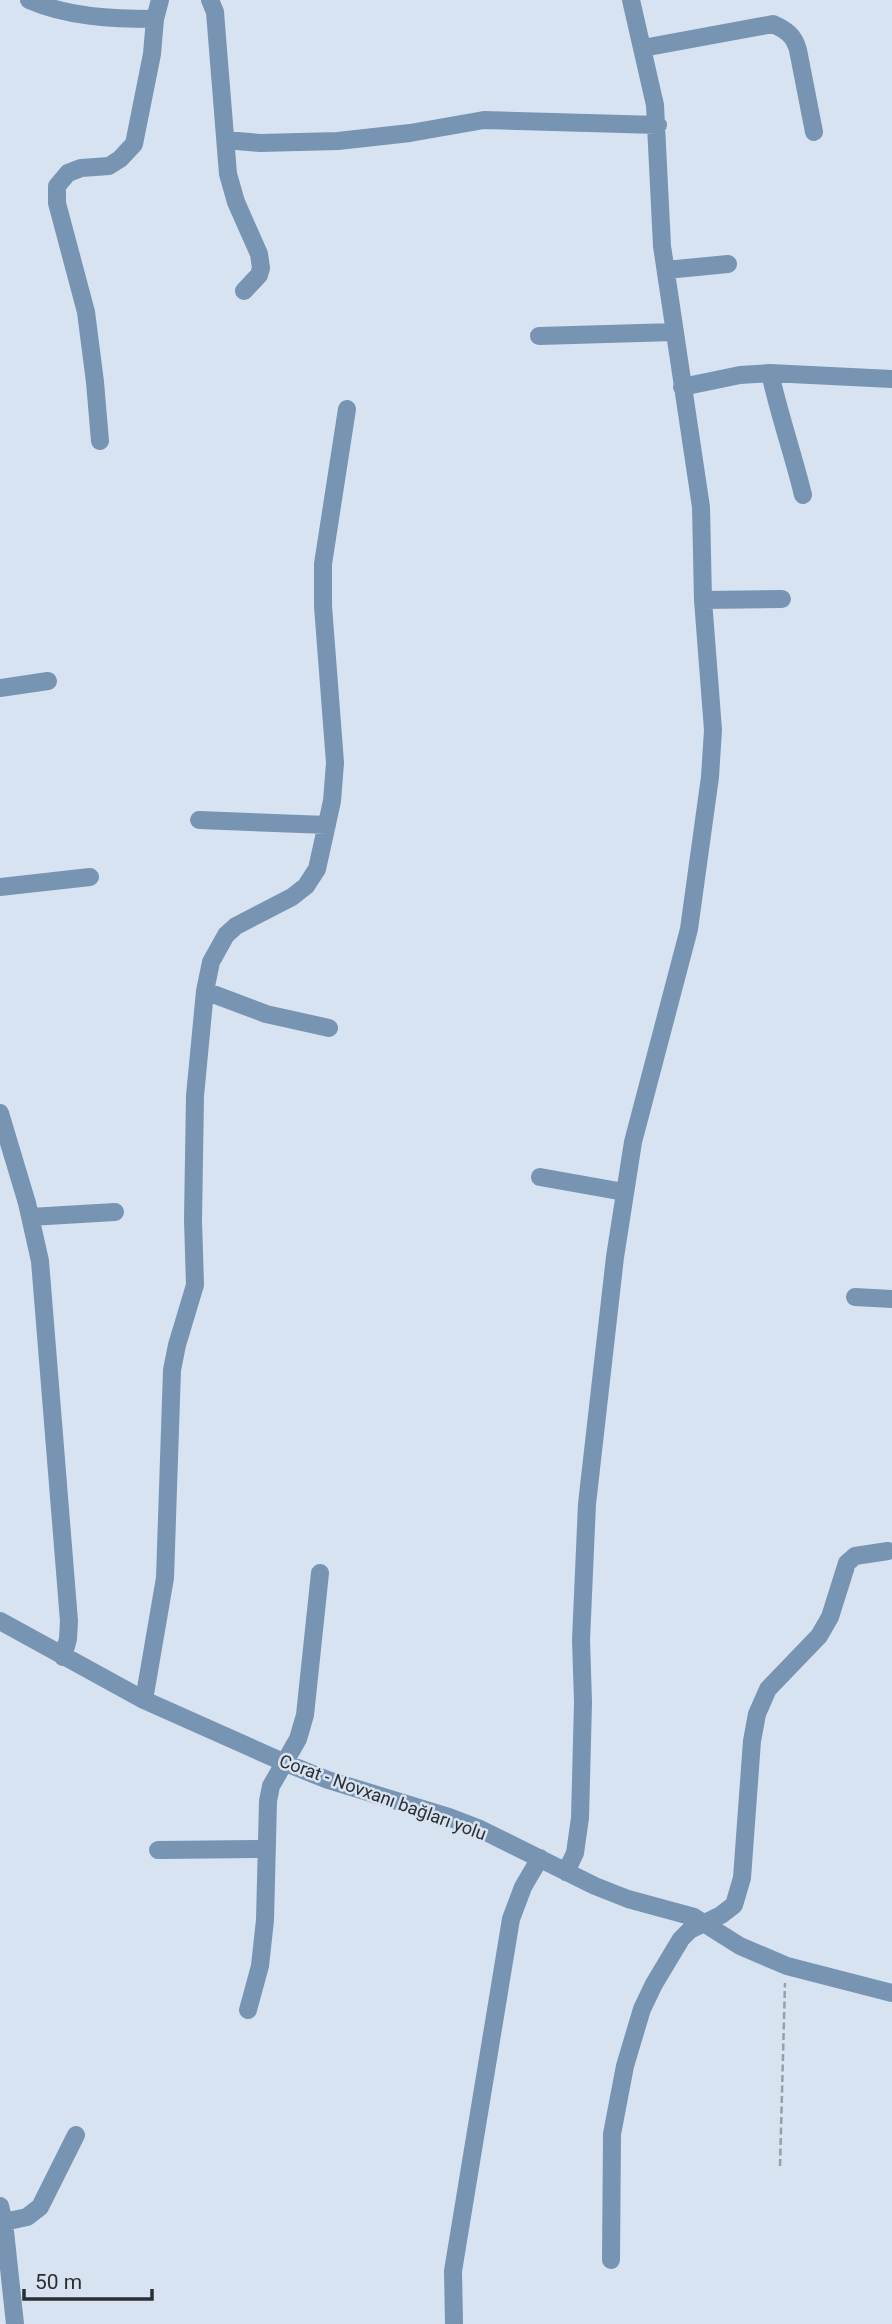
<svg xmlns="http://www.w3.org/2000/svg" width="892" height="2324" font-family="Roboto,sans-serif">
<rect width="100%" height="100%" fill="#d7e3f0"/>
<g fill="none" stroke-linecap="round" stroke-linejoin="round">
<path stroke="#97a0aa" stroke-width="2.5" stroke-dasharray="7 3.5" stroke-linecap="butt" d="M780,2166L785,1983"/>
<path stroke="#7794b3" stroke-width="18" d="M29,0C68,17 112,19 155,19
M210,0L215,12L228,174L236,202L259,254L261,268L259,275L244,291
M643,48L773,24C786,30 794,35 798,50L814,132
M226,140L260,143L338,141L410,133L484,120L658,125
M666,270L728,264
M539,336L674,332
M770,373C779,414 793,454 803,495
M682,387L740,375L770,373L892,379
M100,441L95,382L86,312L57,203V186L68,173L81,168L109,166L120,159L134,144L152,54L155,19L160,0
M703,600L782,599
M0,688L48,681
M199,820L327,825
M0,887L90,877
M205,991L266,1014L329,1028
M0,1113L27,1203L40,1261L69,1621L68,1639L63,1657
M540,1177L624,1192
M30,1217L115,1212
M855,1297L892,1299
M0,1621L144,1700L283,1762L328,1780L446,1816L480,1829L595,1886L628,1899L694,1917L740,1946L787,1966L892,1993
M144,1700L165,1578L172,1370L177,1345L195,1285L193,1220L195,1096L205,991L211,962L226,935L236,926L292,897L306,886L317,869L332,801L335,763L323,606V564L347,409
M158,1850L266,1849
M566,1872L575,1853L580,1818L583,1702L581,1640L587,1504L615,1257L633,1142L689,929L710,777L713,730L703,600L701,507L662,246L655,105L631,0
M248,2010L260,1966L265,1920L268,1801L271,1786L298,1739L305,1715L320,1573
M0,2206L4,2222L15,2324
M4,2222L27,2217L40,2207L76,2135
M611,2260L612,2134L625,2066L642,2009L654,1984L681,1939L690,1930L721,1915L734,1905L742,1878L752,1741L757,1714L768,1689L819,1636L830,1617L847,1563L855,1556L888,1551
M454,2324L453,2271L511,1919L523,1887L540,1858"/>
</g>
<g text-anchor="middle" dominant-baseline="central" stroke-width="5" stroke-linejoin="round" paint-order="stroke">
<g font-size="18" fill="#2b2f34" stroke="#d7e3f0">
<text transform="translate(383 1797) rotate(20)">Corat - Novxanı bağları yolu</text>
</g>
</g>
<path d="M24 2289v10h128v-10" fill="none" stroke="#2b2f34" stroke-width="3.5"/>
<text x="35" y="2289" font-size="21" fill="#2b2f34" stroke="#d7e3f0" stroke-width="5" paint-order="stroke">50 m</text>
</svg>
